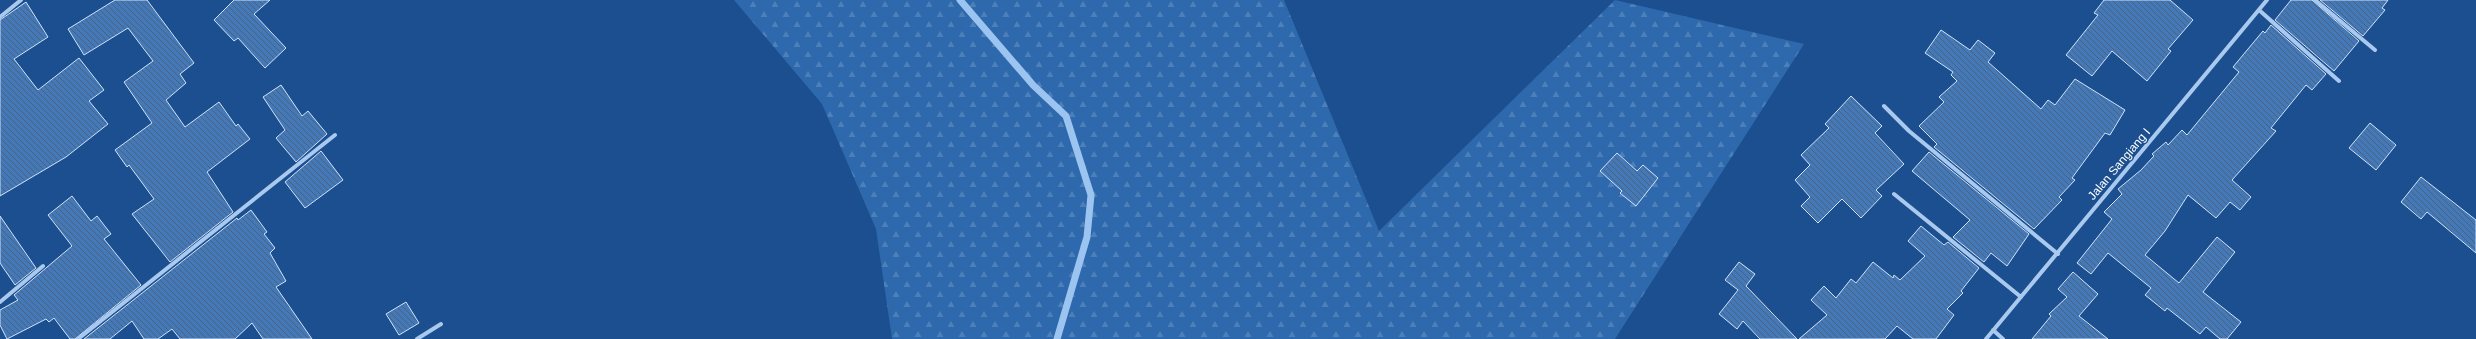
<svg xmlns="http://www.w3.org/2000/svg" width="2476" height="339" font-family="Arial,sans-serif">
<defs>
<pattern id="forest-firs" width="22" height="20" patternUnits="userSpaceOnUse"><rect width="22" height="20" fill="#2e69ad"/><path d="M5 1l3.5 6h-7zM16 11l3.5 6h-7z" fill="#4d80b9"/></pattern>
<pattern id="building-back-hatch" width="6" height="6" patternUnits="userSpaceOnUse"><rect width="6" height="6" fill="#4478b7"/><path d="M-1 5l2 2M0 0l6 6M5-1l2 2" fill="none" stroke="#486282"/></pattern>
</defs>
<rect width="100%" height="100%" fill="#1b4f8f"/>
<path fill="url(#forest-firs)" d="M734,0H1284L1379,231L1615,0L1804,44L1615,339H892L876,229L822,104Z"/>
<g fill="none" stroke-linecap="round" stroke-linejoin="round">
<path stroke="#9cc4f0" stroke-width="7" d="M960,0L1033,85L1066,116L1091,195L1087,237L1057,339"/>
</g>
<path fill="url(#building-back-hatch)" stroke="#cfe3fa" d="M115,0H147L194,63L180,74L186,83L166,100L185,127L219,102L236,126L238,124L250,139L207,172L233,212L170,262L132,214L154,199L129,165L127,167L115,150L152,123L124,82L153,61L128,28L84,55L68,29Z
M234,0H270L254,14L286,48L265,68L238,38L234,41L214,20Z
M2104,0H2170L2193,20L2168,49L2171,51L2147,81L2112,51L2092,76L2066,55L2098,15L2094,13Z
M2291,0H2312L2359,41L2334,71L2275,20Z
M2320,0H2388L2382,8L2385,10L2363,36Z
M26,2L48,37L14,59L38,90L79,58L104,90L89,101L108,124L66,157L0,196V20Z
M2271,25L2326,74L2312,90L2306,85L2271,128L2276,131L2232,180L2251,197L2240,210L2230,202L2216,218L2188,195L2165,231L2145,255L2179,283L2217,237L2235,252L2203,292L2241,322L2227,339H2220L2206,327L2200,334L2167,308L2165,311L2145,295L2151,288L2108,253L2091,274L2077,263L2112,219L2104,212L2122,194L2118,189L2141,170L2154,156L2152,154L2166,142L2168,145L2182,130L2187,135L2239,72L2233,67L2263,31L2265,33Z
M1941,30L1970,50L1978,40L1995,53L1988,62L2041,109L2048,100L2055,105L2075,79L2125,110L2110,135L2105,133L2072,178L2075,180L2059,197L2062,200L2034,229L1934,147L1937,144L1919,126L1944,102L1939,97L1957,81L1951,75L1953,72L1925,53Z
M281,85L302,116L308,111L327,134L296,162L276,138L285,130L263,97Z
M1851,96L1882,126L1875,133L1904,164L1876,190L1882,196L1861,218L1842,199L1818,223L1801,206L1810,197L1795,180L1810,165L1801,155L1829,128L1825,124Z
M2370,123L2396,145L2376,170L2349,148Z
M321,151L343,180L305,208L285,182Z
M1929,152L2029,234L2007,266L1991,253L1984,262L1953,237L1970,220L1912,171Z
M1617,153L1637,171L1643,165L1658,178L1636,206L1620,193L1622,191L1600,171Z
M2421,177L2476,220V253L2427,212L2421,219L2401,202Z
M72,196L91,221L97,216L111,234L104,239L141,285L75,339H70L54,318L49,322L46,319L7,339L0,325V310L18,300L14,295L72,246L48,215Z
M251,210L267,232L264,234L275,248L270,253L286,281L276,287L312,339H263L252,323L235,339H180L172,329L158,339H144L132,321L110,339H84L237,218L238,220Z
M0,216L36,268L15,285L0,263Z
M1921,226L1944,245L1948,242L1979,268L1961,291L1963,293L1947,309L1954,315L1936,339H1913L1897,326L1885,339H1799L1827,315L1811,300L1824,286L1836,298L1851,279L1856,283L1873,262L1893,278L1894,275L1900,280L1925,256L1908,241Z
M1739,262L1755,274L1746,286L1797,339H1760L1743,321L1737,329L1719,314L1738,290L1725,280Z
M2073,272L2098,294L2079,316L2108,339H2032L2051,316L2049,314L2067,297L2058,289Z
M406,302L419,323L399,335L386,314Z"/>
<g fill="none" stroke-linecap="round" stroke-linejoin="round">
<path stroke="#a9c9ee" stroke-width="4" d="M2315,0L2375,50
M2259,10L2339,81
M0,17L21,0
M1884,106L1909,131L2058,254
M1894,194L2021,297
M0,302L43,266
M1993,330L2003,339
M78,339L335,135
M417,339L441,324
M1986,339L2267,0"/>
</g>
<g text-anchor="middle" dominant-baseline="central" stroke-width="3" stroke-linejoin="round" paint-order="stroke">
<g font-size="12" fill="#fff" stroke="#1b4f8f">
<text transform="translate(2119 164) rotate(-50)">Jalan Sangiang I</text>
</g>
</g>
</svg>
